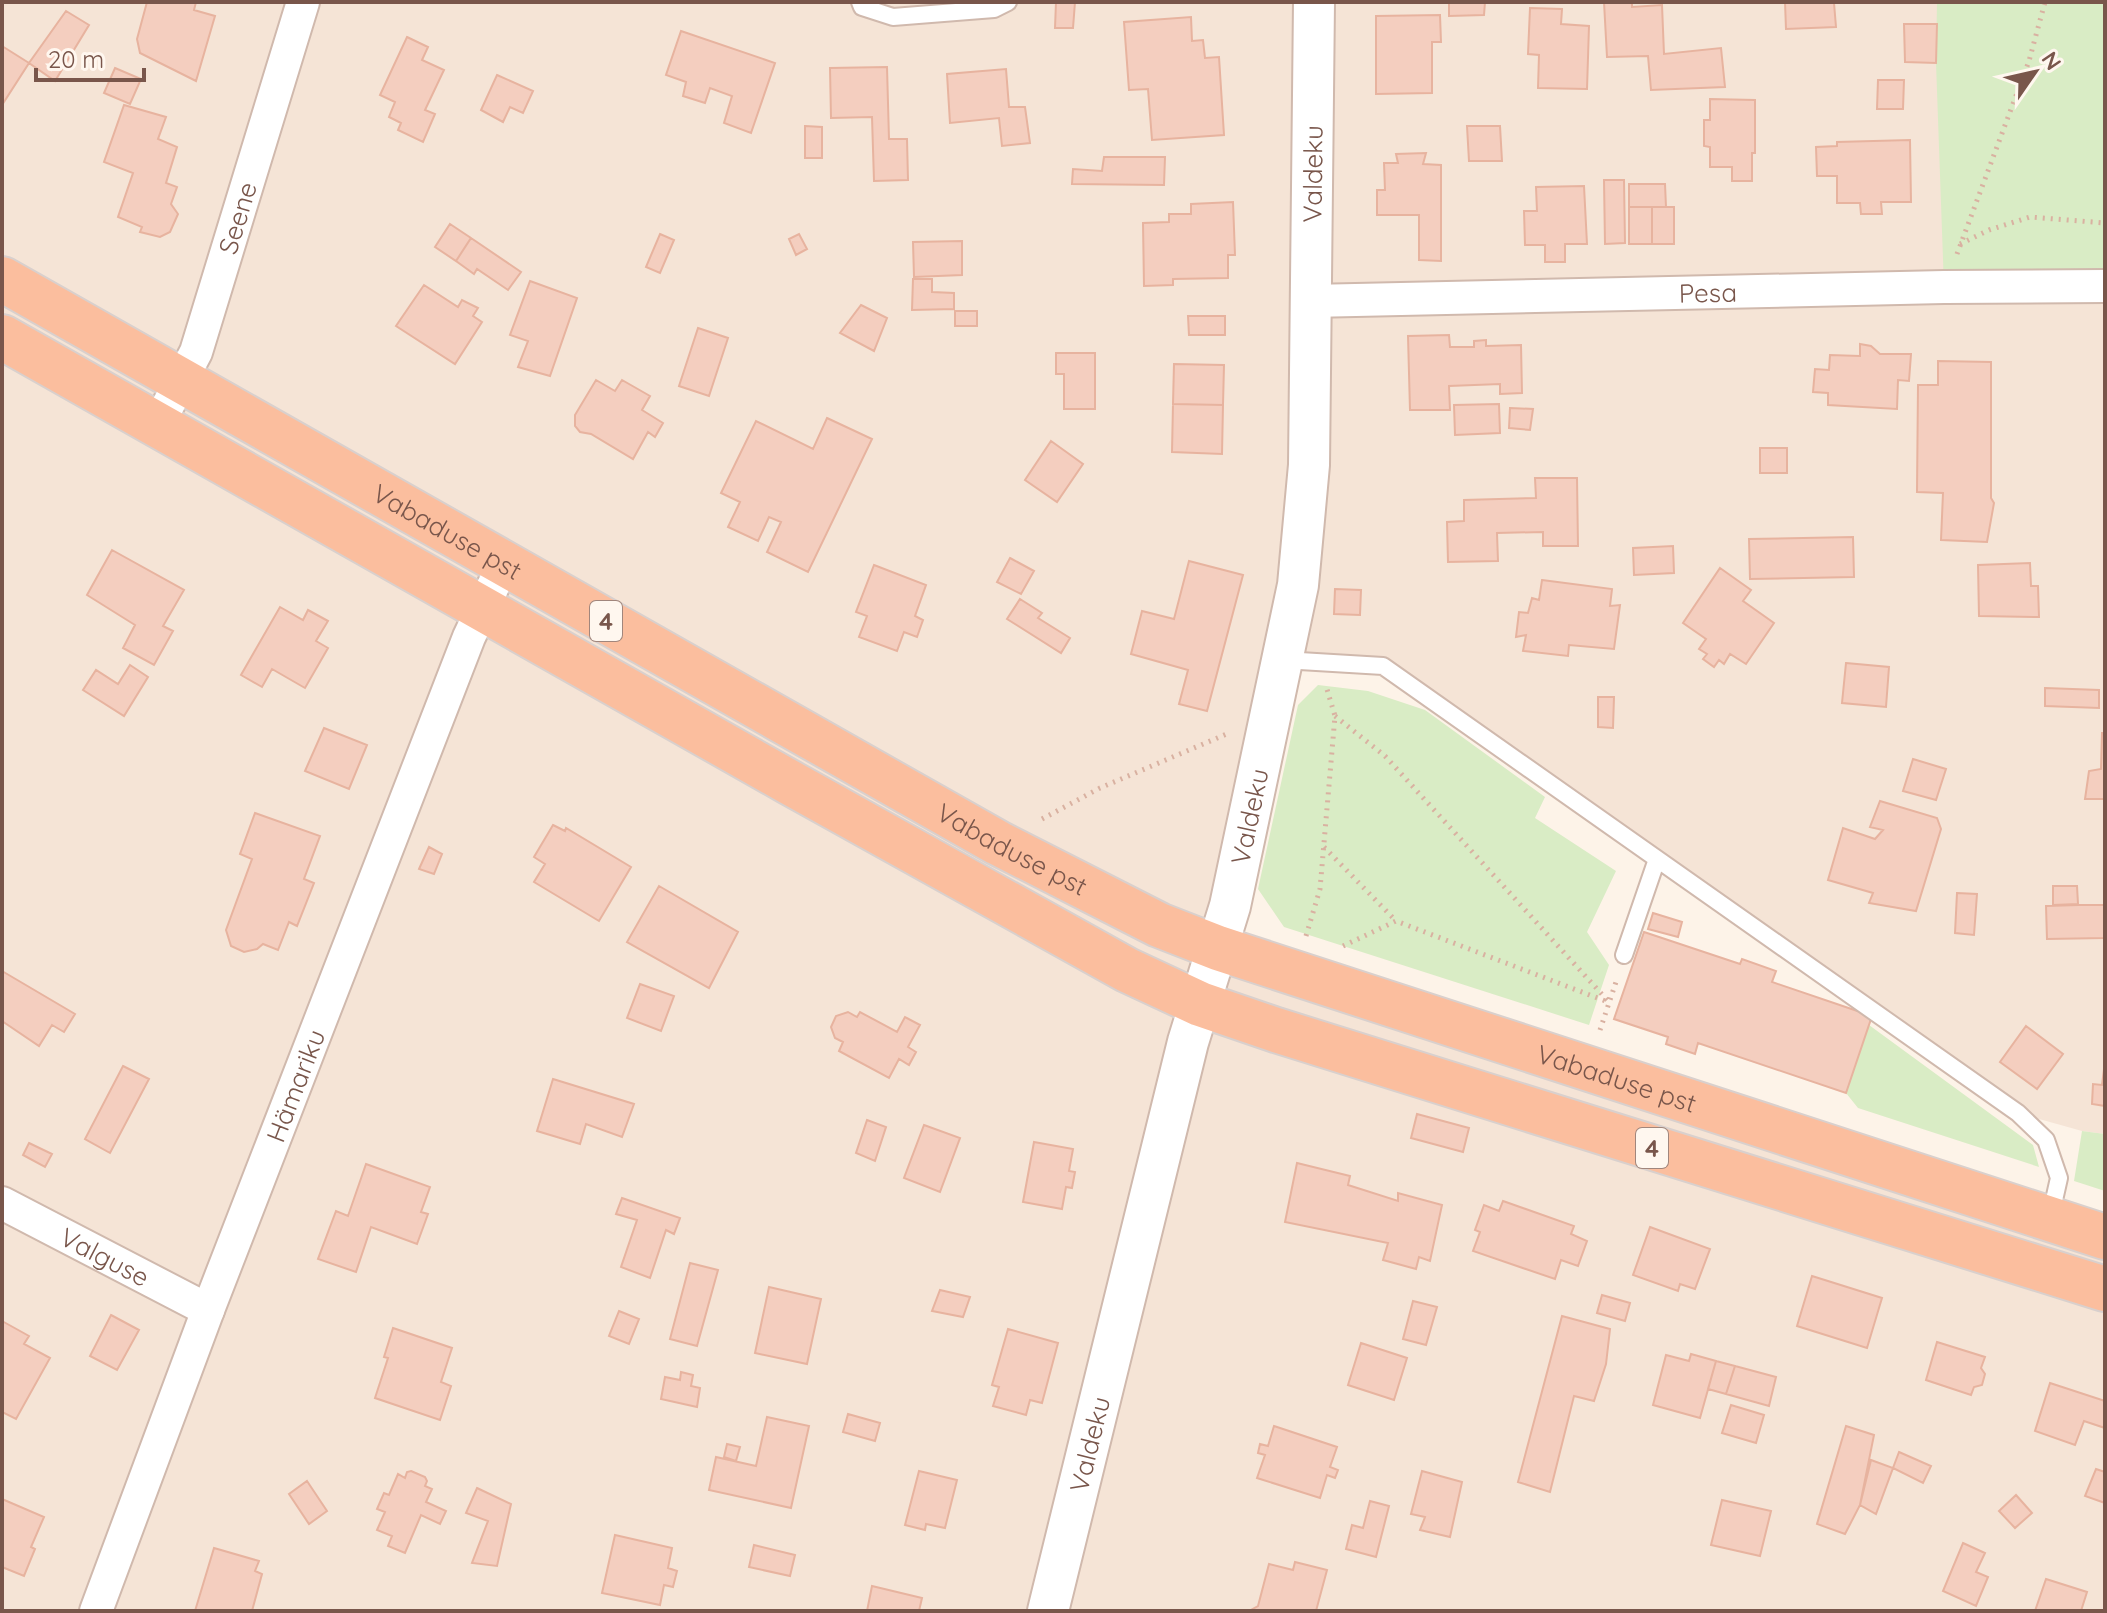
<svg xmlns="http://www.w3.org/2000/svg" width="2107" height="1613" font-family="Quicksand,sans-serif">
<rect width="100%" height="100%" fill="#fdf3e8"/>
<path fill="#f5e4d6" d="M2,2H2105V1134L2082,1131L2018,1113L1383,666L1283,660L1218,948L2105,1237V1611H2Z"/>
<path fill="#d9ecc5" d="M1937,2H2105V286L1944,287L1936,63Z
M1318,685L1368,691L1425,710L1545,797L1535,818L1616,871L1587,932L1609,965L1589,1025L1284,927L1258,889L1298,705Z
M1869,1025L2033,1145L2039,1167L1858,1108L1846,1093Z
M2082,1131L2105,1134V1191L2074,1181Z"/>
<path fill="#f4cebf" stroke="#e7b39f" stroke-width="2" d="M147,2H196L194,10L215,16L196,81L140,53L137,39Z
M1056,2H1075L1073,28H1055Z
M1449,2H1485L1484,15L1449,16Z
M1604,2H1632V7L1662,5L1664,54L1721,48L1725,87L1651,90L1648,56L1607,57Z
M1785,2H1851L1834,3L1836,27L1786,29Z
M1530,8L1562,9L1561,24L1589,26L1587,89L1538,88L1539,55L1528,54Z
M66,11L89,25L55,81L29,63Z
M1440,15L1441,42H1432V93L1376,94V16Z
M1191,17L1192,41L1203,40L1205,58L1219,57L1224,135L1152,140L1148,89L1129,90L1124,22Z
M1904,24H1937L1936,63L1905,62Z
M681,31L775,63L751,133L724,123L732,96L710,88L705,103L683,96L686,82L666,75Z
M407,37L428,47L422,60L444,70L425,110L435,114L423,142L398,130L401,123L389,117L395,102L380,95Z
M2,46L29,63L2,105Z
M887,67L889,139H907L908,180L874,181L872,117L831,118L830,68Z
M115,68L141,79L130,104L104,93Z
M1006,69L1009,107H1025L1030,143L1002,146L999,118L950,123L947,74Z
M497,75L533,91L523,113L510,107L503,122L481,110Z
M1878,80H1904L1903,109H1877Z
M1710,99L1755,100V153H1752V181H1732V167H1710V147L1704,146V120H1710Z
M124,105L166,117L158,139L177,147L166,183L177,187L171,204L178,214L170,232L160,237L140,232L142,227L118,217L133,173L104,162Z
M805,126L822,127V158H805Z
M1467,126H1500L1502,161H1469Z
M1910,140L1911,202H1881L1882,214H1861L1860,203H1837V176H1817L1816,147L1837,146V142Z
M1426,153L1423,164L1441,165V261L1419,260V215H1377V190H1385L1384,163H1398L1396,154Z
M1104,157H1165L1164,185L1072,184L1073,169L1102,171Z
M1604,180H1624L1625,243L1605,244Z
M1629,184H1665L1666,207H1629Z
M1584,186L1587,244H1565V262H1545V245H1525L1524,211H1537L1536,187Z
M1233,202L1235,255H1228V278L1173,279V285L1144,286L1143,223L1169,222V214H1191V204Z
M1629,207H1652V244H1629Z
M1652,207H1674V244H1652Z
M450,224L471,238L456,261L435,247Z
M660,234L674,240L660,273L646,267Z
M799,234L807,249L796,255L789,239Z
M471,238L521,272L508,290L477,269L474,274L456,261Z
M962,241V275L914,277L913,242Z
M913,279H932V292L954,293V309L912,310Z
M530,281L577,298L550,376L518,367L528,341L510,335Z
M424,285L458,307L462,300L478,308L473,316L482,322L455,364L396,326Z
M861,305L887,318L874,351L840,333Z
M955,311H977V326H955Z
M1188,316H1225V335H1189Z
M698,328L728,338L709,396L679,386Z
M1449,335L1450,347H1474V341L1486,340V346L1521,345L1522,393L1500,394V384L1449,386L1450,410H1410L1408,336Z
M1860,344L1871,346L1880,354H1911L1909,381L1898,380L1897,409L1828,405V393L1813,392L1815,369L1829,370L1830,355L1860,356Z
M1056,353H1095V409H1064V374H1056Z
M1938,361L1991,362V498L1994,503L1987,542L1941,540L1943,493L1917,492L1918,385H1938Z
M1174,364L1224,365L1223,405L1173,404Z
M596,380L615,391L622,380L650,396L642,410L663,423L655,437L648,432L633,459L591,434L580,432L575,426V415Z
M1173,404L1223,405L1222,454L1172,452Z
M1499,404L1500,433L1455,435L1454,405Z
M1510,408L1533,409L1530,430L1509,428Z
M827,418L872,439L808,572L767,552L781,522L769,517L758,541L728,527L740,502L721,493L756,421L813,449Z
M1051,441L1083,464L1057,502L1025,480Z
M1760,448H1787V473H1760Z
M1535,478H1577L1578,546H1543V532L1497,533L1498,561L1448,562L1447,522L1464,521V500L1536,498Z
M1853,537L1854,577L1750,579L1749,539Z
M1673,546L1674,573L1634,575L1633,548Z
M112,550L184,590L163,626L173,631L154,665L123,648L135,625L87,595Z
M1010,558L1034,571L1021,594L997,582Z
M1189,561L1243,575L1207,711L1179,704L1188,670L1131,654L1142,611L1174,619Z
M2030,563L2031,586H2038L2039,617L1979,616L1978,565Z
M874,565L926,585L915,616L923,620L917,637L904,632L897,651L859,637L867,616L856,612Z
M1720,568L1751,590L1743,601L1774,623L1746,664L1730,654L1724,664L1719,660L1714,667L1703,659L1707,654L1699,649L1706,639L1683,623Z
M1542,580L1612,589L1610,606L1620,605L1614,649L1569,645L1568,656L1523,651L1526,635L1516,637L1519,612L1528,613L1532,598L1539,600Z
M1335,589L1361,590L1360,615L1334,614Z
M1020,599L1042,613L1038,618L1070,638L1061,653L1007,619Z
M280,607L303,620L308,610L328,621L316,641L328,648L305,688L272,669L262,687L241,675Z
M1846,663L1889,667L1886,707L1842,703Z
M130,665L148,677L124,716L83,690L96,670L118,684Z
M2045,688L2099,690V708L2045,706Z
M1598,697H1614L1613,728L1598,727Z
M324,728L367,745L349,789L305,771Z
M2102,733H2105V804V799H2085L2089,771L2101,769Z
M1913,759L1946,769L1936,800L1903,791Z
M1880,801L1937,818L1941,829L1916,911L1869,903L1873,893L1828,880L1843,828L1875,839L1883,830L1870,827Z
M255,813L320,836L304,879L314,883L297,926L289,922L278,950L263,944L257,949L244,952L231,946L226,930L252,859L240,854Z
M553,825L565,831L566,828L631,867L599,921L534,882L545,864L534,857Z
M429,847L442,854L434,874L419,869Z
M659,886L738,932L709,988L627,942Z
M2053,886H2077L2078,904L2053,905Z
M1957,893L1977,894L1974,935L1955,933Z
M2079,905H2105V938L2047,939L2046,906Z
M1653,913L1682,922L1678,937L1648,929Z
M1644,932L1740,964L1742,959L1776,971L1772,982L1872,1016L1846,1093L1698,1043L1695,1054L1666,1044L1668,1037L1614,1019Z
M2,971L75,1014L64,1032L52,1025L39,1046L2,1021Z
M640,984L674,996L661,1031L627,1018Z
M848,1012L857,1017L860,1012L897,1032L905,1017L920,1025L908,1047L916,1052L909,1065L899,1059L889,1078L839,1051L843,1042L835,1038L831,1027L836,1016Z
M2026,1026L2063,1054L2037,1089L2000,1062Z
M123,1066L149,1079L110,1153L85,1139Z
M2104,1069L2105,1106L2092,1104L2093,1084L2102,1085Z
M553,1079L634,1104L622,1137L586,1124L580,1144L537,1131Z
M1417,1114L1469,1128L1463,1152L1411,1138Z
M867,1120L886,1127L875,1161L856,1153Z
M924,1125L960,1138L940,1192L904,1178Z
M1034,1142L1073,1149L1069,1171L1075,1172L1072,1188L1066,1187L1062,1209L1023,1202Z
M29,1143L52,1154L45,1167L23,1155Z
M1297,1163L1350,1176L1348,1185L1398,1201V1193L1442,1205L1430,1261L1419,1257L1416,1269L1383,1260L1388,1243L1285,1222Z
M366,1164L430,1187L421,1212L428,1214L417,1244L371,1227L356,1272L318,1259L336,1211L348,1216Z
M622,1198L680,1218L674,1234L666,1230L650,1278L621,1267L637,1220L616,1214Z
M1503,1201L1574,1226L1571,1234L1587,1241L1578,1266L1561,1260L1555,1279L1473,1251L1480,1232L1475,1230L1484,1205L1499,1211Z
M1650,1227L1710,1249L1695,1289L1680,1284L1678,1291L1633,1275Z
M690,1263L718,1270L697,1346L670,1339Z
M1812,1276L1882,1298L1867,1348L1797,1326Z
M769,1287L821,1299L807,1364L755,1353Z
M940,1290L970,1297L963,1317L932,1311Z
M1602,1295L1630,1303L1625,1321L1597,1313Z
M1413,1301L1437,1307L1426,1345L1403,1339Z
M619,1311L639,1319L629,1344L609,1336Z
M111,1315L139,1330L117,1370L90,1356Z
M1562,1316L1610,1329L1606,1364L1594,1401L1574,1396L1550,1492L1518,1482Z
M2,1321L29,1336L24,1344L50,1358L16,1419L2,1412Z
M393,1328L452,1348L441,1382L451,1386L440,1420L375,1398L388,1358L384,1357Z
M1008,1329L1058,1343L1042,1403L1030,1400L1026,1415L993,1406L999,1387L992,1385Z
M1937,1342L1985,1357L1981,1368L1985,1374L1982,1385L1974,1387L1971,1395L1926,1380Z
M1361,1343L1407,1358L1394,1400L1348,1385Z
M1691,1354L1716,1361L1700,1418L1653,1405L1666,1355L1689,1361Z
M1716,1361L1735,1366L1726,1394L1708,1389Z
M1735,1366L1776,1377L1769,1406L1726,1394Z
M681,1372L693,1375L691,1386L700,1388L697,1407L661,1399L665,1377L680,1380Z
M2050,1383L2105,1401V1428L2084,1421L2075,1445L2035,1431Z
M1731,1405L1764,1415L1756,1443L1722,1433Z
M848,1414L880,1423L875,1441L843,1432Z
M767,1417L809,1426L791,1508L709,1490L716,1457L756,1466Z
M1274,1426L1337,1447L1330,1467L1338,1470L1335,1478L1327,1475L1320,1498L1257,1478L1265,1455L1258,1453L1260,1444L1268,1446Z
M1846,1426L1874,1435L1860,1505L1845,1534L1817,1524Z
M727,1444L740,1447L736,1461L724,1457Z
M1899,1452L1931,1466L1923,1483L1893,1468Z
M1871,1460L1893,1468L1876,1514L1860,1505Z
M2096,1469L2105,1472V1503L2085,1496Z
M411,1471L425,1477L427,1481L425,1486L432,1489L426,1502L446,1511L440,1524L421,1515L405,1553L388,1546L392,1536L377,1530L385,1512L377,1509L384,1493L389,1495L398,1474L405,1478L407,1472Z
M919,1471L957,1480L945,1528L926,1524L925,1530L905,1525Z
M1422,1471L1462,1482L1450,1537L1420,1530L1425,1517L1411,1514Z
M307,1481L327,1511L309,1524L289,1494Z
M477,1488L511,1504L497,1566L472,1563L488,1521L466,1513Z
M2016,1495L2032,1513L2015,1528L1999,1511Z
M2,1499L44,1517L31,1547L35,1549L24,1576L2,1567Z
M1722,1500L1771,1511L1760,1556L1711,1545Z
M1370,1501L1389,1506L1376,1557L1346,1549L1352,1525L1363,1528Z
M615,1535L672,1548L668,1568L677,1571L673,1587L664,1585L660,1605L602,1593Z
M1963,1543L1985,1553L1976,1572L1988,1577L1976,1606L1943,1591Z
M754,1545L795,1555L790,1576L749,1567Z
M214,1548L259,1561L255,1571L262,1574L252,1611H195Z
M1295,1562L1327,1570L1316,1611H1249L1258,1606L1269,1564L1293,1570Z
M2046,1579L2087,1592L2081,1611H2035Z
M872,1586L922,1598L919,1611H867Z"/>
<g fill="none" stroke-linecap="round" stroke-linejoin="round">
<g stroke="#d0b9ad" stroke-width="20">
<path id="service" d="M860,2L862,7L893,17L994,9L1008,2
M1283,660L1383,666L2018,1113L2046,1140L2059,1178L2050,1218
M1624,955L1657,859"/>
</g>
<g stroke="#d0b9ad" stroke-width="36">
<g id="minor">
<path id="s1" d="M1310,301L1944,287L2105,286"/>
<path id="s2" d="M157,426L196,352L303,2"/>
<path id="s3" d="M2,1203L208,1310"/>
<path id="s4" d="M96,1611L208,1310L469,637L504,563"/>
</g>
</g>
<g stroke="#d0b9ad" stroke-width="44">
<g id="tertiary">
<path id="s5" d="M1048,1611L1188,1042L1230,906L1298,585L1309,465L1314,2"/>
</g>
</g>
<g stroke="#d9d0cd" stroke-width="48">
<g id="trunk">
<path id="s6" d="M2,279L998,843L1159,925L1218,948L2105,1237"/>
<path d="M2,337L789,782L1127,970L1200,1004L1276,1030L2105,1289"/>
</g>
</g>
<path stroke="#d9b1a1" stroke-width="5" stroke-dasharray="2 6" stroke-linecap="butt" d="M1960,244L1989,230L2030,217L2105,223
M1957,254L2029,61L2045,2
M1335,716L1385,756L1609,1002
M1042,819L1100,788L1229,733
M1324,847L1396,921
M1306,936L1320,889L1335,716L1326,686
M1343,946L1396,921L1608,1002
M1600,1030L1617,979"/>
<use href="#service" stroke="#fff" stroke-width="16"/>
<use href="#minor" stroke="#fff" stroke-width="32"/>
<use href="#tertiary" stroke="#fff" stroke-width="40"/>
<use href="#trunk" stroke="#fbbe9e" stroke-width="44"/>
</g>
<g text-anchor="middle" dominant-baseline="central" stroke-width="8" stroke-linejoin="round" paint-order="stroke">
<g fill="#fff7ef" stroke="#a1867c" stroke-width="2">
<rect x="590" y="601" width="32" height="40" rx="6"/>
<rect x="1636" y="1128" width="32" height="40" rx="6"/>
</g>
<g font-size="24" font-weight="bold" fill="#79564b">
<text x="606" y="621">4</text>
<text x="1652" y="1148">4</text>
</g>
<g font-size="26" fill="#79564b" stroke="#fff7ef">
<text stroke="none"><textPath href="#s5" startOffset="1468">Valdeku</textPath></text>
<text stroke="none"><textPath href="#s2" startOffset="224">Seene</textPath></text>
<text stroke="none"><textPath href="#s1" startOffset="398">Pesa</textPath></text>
<text stroke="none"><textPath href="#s6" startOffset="512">Vabaduse pst</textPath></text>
<text stroke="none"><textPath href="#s5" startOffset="820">Valdeku</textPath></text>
<text stroke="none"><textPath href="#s6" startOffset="1160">Vabaduse pst</textPath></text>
<text stroke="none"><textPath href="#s6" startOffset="1808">Vabaduse pst</textPath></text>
<text stroke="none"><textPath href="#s4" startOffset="562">Hämariku</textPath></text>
<text stroke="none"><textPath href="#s3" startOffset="116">Valguse</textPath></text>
<text stroke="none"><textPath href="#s5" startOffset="172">Valdeku</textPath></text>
</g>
</g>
<rect width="2107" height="1613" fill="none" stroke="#79564b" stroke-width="8"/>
<g transform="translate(2035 72) rotate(56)" stroke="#fff7ef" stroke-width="6" paint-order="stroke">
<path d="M0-6L14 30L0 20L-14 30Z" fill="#79564b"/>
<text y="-12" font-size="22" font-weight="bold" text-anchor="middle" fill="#79564b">N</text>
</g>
<path d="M36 68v12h108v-12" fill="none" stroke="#79564b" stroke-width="4"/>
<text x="48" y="68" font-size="24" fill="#79564b" stroke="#fff7ef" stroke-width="6" paint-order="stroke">20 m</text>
</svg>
